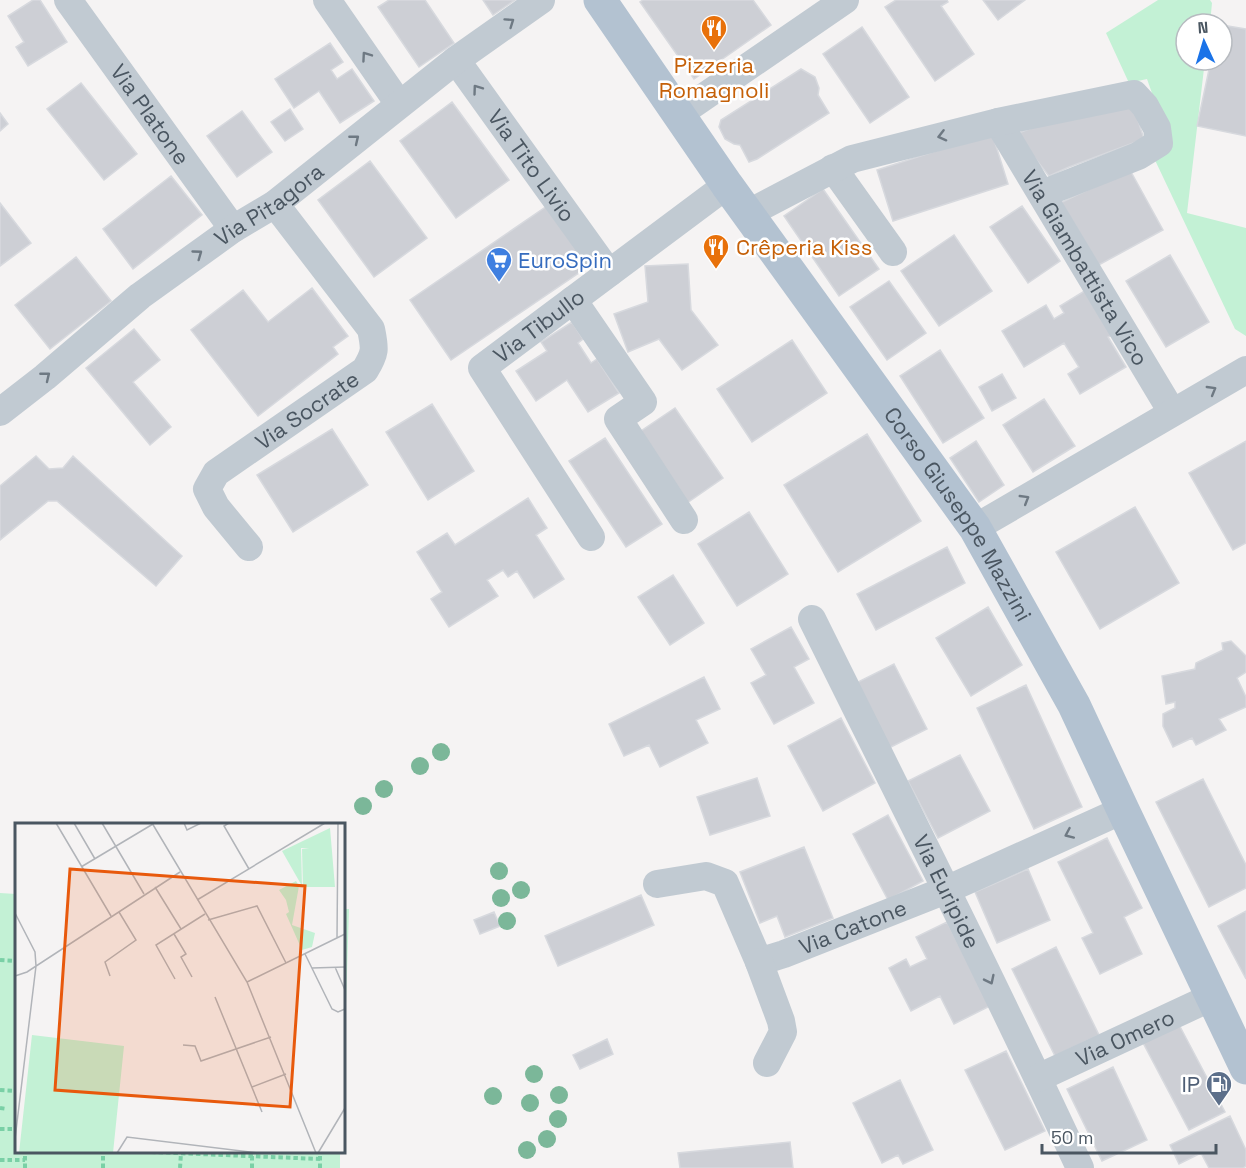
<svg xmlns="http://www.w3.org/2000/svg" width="1246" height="1168" font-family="'Space Grotesk',sans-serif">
<rect width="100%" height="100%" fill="#f5f3f3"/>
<path fill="#c3f1d5" d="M1158,0H1210L1212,3L1210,24H1186V60H1205L1187,213L1246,228V336L1235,329L1154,158L1170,144L1147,79L1129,83L1106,33Z
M0,893L16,894V1152H340V1168H0Z
M344,909H349L344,1068Z"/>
<path fill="#cdcfd5" stroke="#d7d9de" stroke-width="1.5" d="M33,0H40L67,42L28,66L16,47L24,42L8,16Z
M389,0H425L454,43L419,67L378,7Z
M483,0H515L493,15Z
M643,0H753L771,25L694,79L640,2Z
M896,0H947L948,2L941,6L974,54L935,81L885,7Z
M983,0H1025L998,20Z
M1222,25L1246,29V136L1197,126L1211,60H1222Z
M862,27L909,97L870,123L823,54Z
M330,43L343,62L331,70L337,79L352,69L374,101L340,123L319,91L294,108L275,79Z
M801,69L815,77L819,88L818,95L829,113L757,159L749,162L740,145L734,144L725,139L719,127L721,120Z
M81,83L137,154L104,180L47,109Z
M452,102L509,180L456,218L400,141Z
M1133,105L1144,139L1069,167L1049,176L1016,134L1068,114Z
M290,109L303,129L285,141L271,122Z
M242,111L272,152L237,177L207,136Z
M0,113L8,124L0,131Z
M992,133L1008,184L893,221L877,170Z
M370,161L427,238L374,277L318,200Z
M1130,170L1163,230L1095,267L1060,203Z
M171,176L202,215L133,269L103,229Z
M823,189L879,269L839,296L784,216Z
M0,203L31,243L0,266Z
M547,206L589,266L451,360L410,300Z
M1022,206L1060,261L1028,283L990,227Z
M954,235L992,291L939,326L901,271Z
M1170,255L1209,322L1166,347L1126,281Z
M76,257L111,301L50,349L15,305Z
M688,264L691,310L718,345L682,370L659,339L628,352L614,314L648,302L645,266Z
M889,281L926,333L887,360L850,307Z
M312,288L348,336L333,347L338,354L258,416L191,330L243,290L268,322Z
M1086,290L1113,335L1108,337L1126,367L1080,394L1068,374L1079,367L1064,343L1024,367L1002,331L1046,305L1054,319L1064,313L1060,306Z
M572,322L583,339L578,343L591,363L597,359L619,393L588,412L567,380L536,401L516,371L547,351L541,342Z
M134,329L160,360L133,382L171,427L150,445L86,368Z
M792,340L827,393L752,442L717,389Z
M940,350L984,418L943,443L900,376Z
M1002,374L1016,398L992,411L979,387Z
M1044,399L1075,446L1033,472L1003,425Z
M432,404L474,471L428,500L386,432Z
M675,408L723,478L687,503L638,433Z
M332,429L368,485L293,532L257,475Z
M867,434L921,521L838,572L784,485Z
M605,438L662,524L626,547L569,461Z
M976,441L1004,485L979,502L950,458Z
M1246,441V543L1233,550L1189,473Z
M36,456L49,469L63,468L73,456L182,556L156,586L57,501H48L0,540V486Z
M528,498L547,528L536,535L564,579L534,598L517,571L508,577L503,570L487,580L498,596L449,627L431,599L442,592L417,552L447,533L455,545Z
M1135,507L1179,583L1100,629L1056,552Z
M749,512L788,574L737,606L698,544Z
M947,547L965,583L876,630L857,594Z
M673,575L704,623L670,645L638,597Z
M988,607L1022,665L971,696L936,638Z
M791,627L809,659L794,667L814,703L774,724L751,683L766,675L751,649Z
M1231,641L1246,656V672L1237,678L1246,697V707L1219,719L1226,730L1196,745L1192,738L1173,747L1163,726V714L1175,708V702L1166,704L1162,676L1195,669L1196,663L1223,650L1222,643Z
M894,664L927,729L889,748L856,683Z
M704,677L720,709L696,720L708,743L660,767L649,745L624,756L609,724Z
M1026,685L1082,807L1034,829L977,708Z
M841,718L875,783L823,811L788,746Z
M960,755L990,811L938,838L908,781Z
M757,778L770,816L710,835L697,797Z
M1203,779L1246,865V888L1209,907L1156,802Z
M888,815L923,881L888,900L853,834Z
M1107,838L1142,908L1124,917L1142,954L1100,974L1082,938L1093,933L1058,862Z
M804,847L833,918L785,937L777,916L760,923L740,872Z
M1028,869L1050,920L997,943L975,892Z
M641,895L654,925L558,966L545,936Z
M1246,911V979L1218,926Z
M494,912L500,926L480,934L474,920Z
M947,922L990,1006L954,1024L940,996L911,1011L889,968L906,959L910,967L927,959L916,937Z
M1056,947L1099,1035L1055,1056L1012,969Z
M1176,1019L1225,1112L1189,1130L1140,1037Z
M607,1039L613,1054L580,1069L573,1055Z
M1006,1051L1045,1131L1005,1150L965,1070Z
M1113,1067L1147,1140L1102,1161L1067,1089Z
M900,1080L933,1150L903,1164L898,1155L882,1163L853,1103Z
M1230,1116L1246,1150V1166L1243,1168H1209L1201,1153L1179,1164L1170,1145Z
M790,1142L793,1168H680L678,1153Z"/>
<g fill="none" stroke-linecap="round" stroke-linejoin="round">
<path stroke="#7ad0a6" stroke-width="4" stroke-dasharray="4.5 3" stroke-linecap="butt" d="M0,960L16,961
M0,1090L16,1091
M0,1108L7,1109
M0,1129H16
M151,1152L320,1159
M0,1160H25
M25,1168V1152
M103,1168V1152
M180,1168L181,1153
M252,1168V1156
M320,1168V1152"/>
<g stroke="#c1cad2" stroke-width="28">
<path id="s1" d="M68,0L233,229"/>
<path d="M327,0L399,104"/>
<path id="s2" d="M456,60L609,273"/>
<path d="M679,114L845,0"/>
<path id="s3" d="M998,122L1172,412"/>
<path d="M833,168L893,252"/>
<path d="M747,214L852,159L998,122L1134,94L1145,106L1157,128L1159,143L1138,156L1042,194"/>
<path d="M573,300L643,402L618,419L684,520"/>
<path id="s4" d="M0,412L45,377L140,296L233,229L275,204L456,60L541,0"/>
<path d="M975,528L1246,370"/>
<path id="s5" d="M591,537L482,368L727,185"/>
<path id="s6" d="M249,547L216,507L207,489L216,473L365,370C376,352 375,349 371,329L275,204"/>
<path id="s7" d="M812,619C902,801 994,983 1080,1168"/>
<path id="s8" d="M657,884L706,876L725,883L759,962L784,954L946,890L1123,810"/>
<path d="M759,962L781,1021L783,1032L767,1063"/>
<path id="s9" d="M1038,1078L1212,997"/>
</g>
<path stroke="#b3c2d1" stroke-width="33" id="s10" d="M600,0L727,185L975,528L1074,705L1123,810L1246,1068"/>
</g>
<g fill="#7bb799">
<circle cx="441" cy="752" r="9"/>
<circle cx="420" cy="766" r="9"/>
<circle cx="384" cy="789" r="9"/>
<circle cx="363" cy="806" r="9"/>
<circle cx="499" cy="871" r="9"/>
<circle cx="521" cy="890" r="9"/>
<circle cx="501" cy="898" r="9"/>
<circle cx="507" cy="921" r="9"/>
<circle cx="534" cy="1074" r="9"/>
<circle cx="559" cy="1095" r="9"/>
<circle cx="493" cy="1096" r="9"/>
<circle cx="530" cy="1103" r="9"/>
<circle cx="558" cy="1119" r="9"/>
<circle cx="547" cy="1139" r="9"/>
<circle cx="527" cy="1150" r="9"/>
</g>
<defs><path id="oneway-chevron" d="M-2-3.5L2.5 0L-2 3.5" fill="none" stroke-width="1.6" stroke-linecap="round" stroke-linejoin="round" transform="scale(1.5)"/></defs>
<g stroke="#6e7983">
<use href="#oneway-chevron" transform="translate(510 22) rotate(-35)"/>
<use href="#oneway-chevron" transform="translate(366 56) rotate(-125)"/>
<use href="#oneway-chevron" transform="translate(477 89) rotate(-126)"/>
<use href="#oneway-chevron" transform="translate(942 136) rotate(166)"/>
<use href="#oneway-chevron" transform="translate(355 139) rotate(-39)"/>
<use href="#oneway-chevron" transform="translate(198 254) rotate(-36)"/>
<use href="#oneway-chevron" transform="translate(46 376) rotate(-39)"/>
<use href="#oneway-chevron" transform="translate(1212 390) rotate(-30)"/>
<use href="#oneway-chevron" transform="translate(1025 499) rotate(-31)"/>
<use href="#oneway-chevron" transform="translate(1069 834) rotate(156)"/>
<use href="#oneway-chevron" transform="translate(990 980) rotate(64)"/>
</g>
<defs>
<g id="restaurant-pin" transform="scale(1.35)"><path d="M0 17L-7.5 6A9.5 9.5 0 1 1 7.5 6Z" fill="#e8710a" stroke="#fff"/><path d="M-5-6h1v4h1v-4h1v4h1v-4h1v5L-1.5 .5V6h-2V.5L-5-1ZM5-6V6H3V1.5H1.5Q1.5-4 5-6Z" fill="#fff"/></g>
<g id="supermarket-pin" transform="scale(1.35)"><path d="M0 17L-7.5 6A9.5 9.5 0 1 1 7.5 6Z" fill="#3f7fe0" stroke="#fff"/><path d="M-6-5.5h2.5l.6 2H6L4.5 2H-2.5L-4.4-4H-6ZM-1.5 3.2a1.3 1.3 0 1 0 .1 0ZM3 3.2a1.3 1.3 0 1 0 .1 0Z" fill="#fff"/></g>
<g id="fuel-pin" transform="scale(1.35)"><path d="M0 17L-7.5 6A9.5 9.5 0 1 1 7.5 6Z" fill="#5c6f8a" stroke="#fff"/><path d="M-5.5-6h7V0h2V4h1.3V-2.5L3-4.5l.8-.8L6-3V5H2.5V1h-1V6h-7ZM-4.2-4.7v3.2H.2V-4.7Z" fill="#fff"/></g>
</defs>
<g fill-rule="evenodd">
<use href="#restaurant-pin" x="714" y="28"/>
<use href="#restaurant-pin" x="716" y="247"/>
<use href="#supermarket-pin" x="499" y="260"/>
<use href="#fuel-pin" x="1219" y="1084"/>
</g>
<g text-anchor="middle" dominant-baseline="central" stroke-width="5" stroke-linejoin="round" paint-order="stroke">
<g font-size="22" fill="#c56008" stroke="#fff">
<text x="714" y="65">Pizzeria<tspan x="714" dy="25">Romagnoli</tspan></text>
<text x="736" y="247" text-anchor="start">Crêperia Kiss</text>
</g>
<g font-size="22" fill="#4a5661" stroke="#fff">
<text stroke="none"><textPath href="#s1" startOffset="141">Via Platone</textPath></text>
<text stroke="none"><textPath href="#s2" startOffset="130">Via Tito Livio</textPath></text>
<text stroke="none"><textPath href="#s4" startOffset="340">Via Pitagora</textPath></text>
<text stroke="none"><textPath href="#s3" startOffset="170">Via Giambattista Vico</textPath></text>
<text stroke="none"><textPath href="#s5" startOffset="272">Via Tibullo</textPath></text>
<text stroke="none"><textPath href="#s6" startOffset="201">Via Socrate</textPath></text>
<text stroke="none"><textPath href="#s10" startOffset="627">Corso Giuseppe Mazzini</textPath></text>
<text stroke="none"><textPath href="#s7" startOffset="304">Via Euripide</textPath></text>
<text stroke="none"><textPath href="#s8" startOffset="256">Via Catone</textPath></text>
<text stroke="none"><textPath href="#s9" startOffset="96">Via Omero</textPath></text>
</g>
<g font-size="22" fill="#366cbe" stroke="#fff" text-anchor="start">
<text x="518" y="260">EuroSpin</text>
</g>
<g font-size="22" fill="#4e5e75" stroke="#fff" text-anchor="end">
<text x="1200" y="1084">IP</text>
</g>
</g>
<g transform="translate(15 823)">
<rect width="330" height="330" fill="#f5f3f3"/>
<path d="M315,5L320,64H288L287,26L294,25H286L287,63L267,28ZM281,58L284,63L277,102L300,110L297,124L287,127L271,91L274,89L271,77L264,67ZM17,212L109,223L98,330H4Z" fill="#c3f1d5"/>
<path fill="none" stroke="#b1b4b9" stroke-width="1.5" d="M41,0L96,93M59,0L80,36M87,0L129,71M137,0L232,159L301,330M169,0L172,7L186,0M214,0L209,3L234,46M66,44L138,1M140,64L166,106M182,77L310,0M0,90L20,129L21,143L0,316M193,97L242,83L271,140M159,111L171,131L166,134L177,154M322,115L323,0M290,131L317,186L323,189L330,186M320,144L330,167M297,145L330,144M0,153L12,149L165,49M95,153L90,139L121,117L104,89M160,156L141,122L190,91M232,159L330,111M200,174L247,289M168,222L180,223L186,238L256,214M237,264L271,251M102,330L112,314L243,330M303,330L330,285"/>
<path fill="#e8590c" fill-opacity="0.15" stroke="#e8590c" stroke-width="3" d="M55,46L290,63L275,284L40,267Z"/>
<rect width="330" height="330" fill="none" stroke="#4a5661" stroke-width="3"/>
</g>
<g transform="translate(1204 42) rotate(356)"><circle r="28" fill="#ffffff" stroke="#b7bbc0" stroke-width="1.5"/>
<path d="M0-4.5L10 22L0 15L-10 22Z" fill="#1a73e8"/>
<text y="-9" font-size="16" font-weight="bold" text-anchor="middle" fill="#4a5661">N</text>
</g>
<path d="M1042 1144v9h174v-9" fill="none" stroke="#4a5661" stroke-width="3"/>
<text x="1051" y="1144" font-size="18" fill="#4a5661" stroke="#ffffff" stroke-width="4.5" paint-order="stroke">50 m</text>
</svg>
